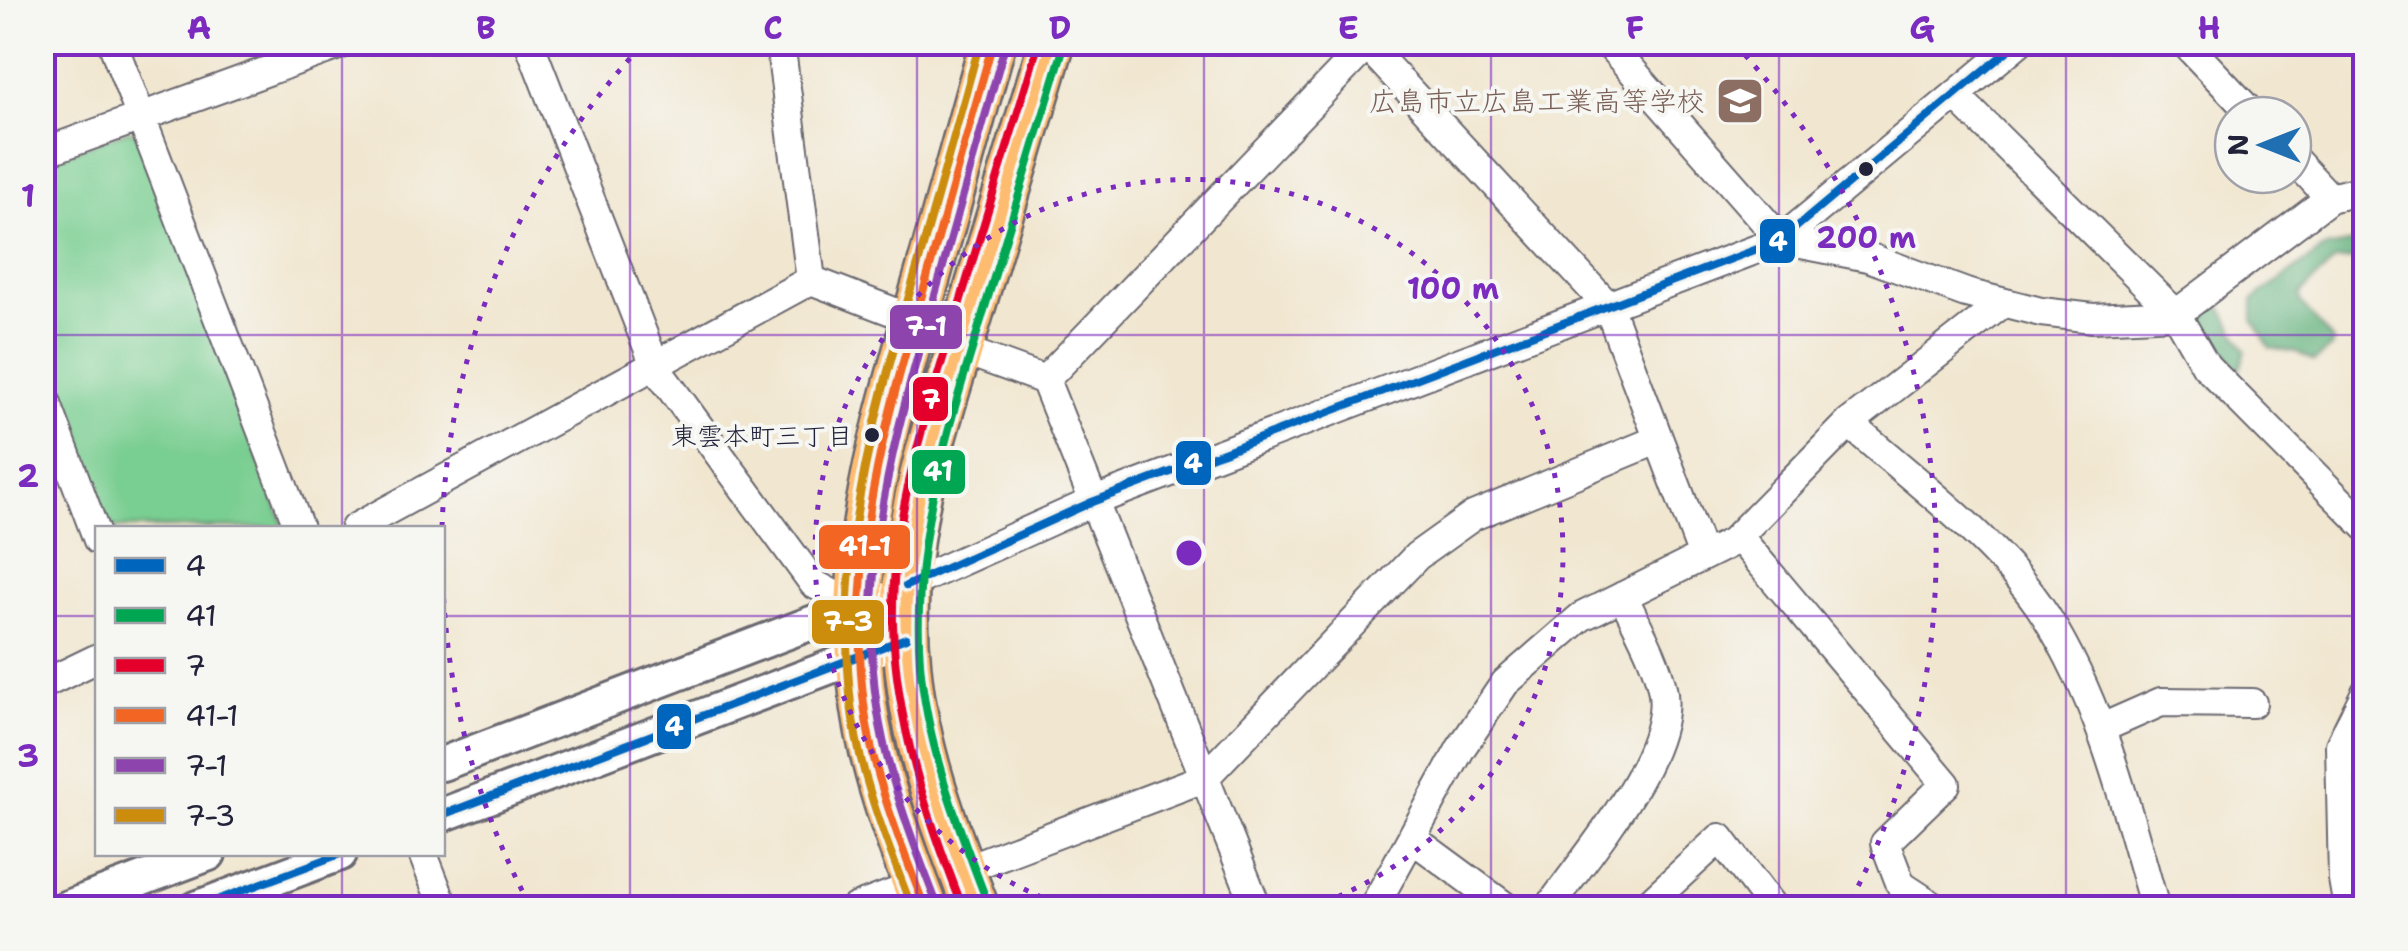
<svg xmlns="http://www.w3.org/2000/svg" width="2408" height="951" font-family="'Shantell Sans','Klee One',sans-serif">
<rect width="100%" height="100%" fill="#f6f6f2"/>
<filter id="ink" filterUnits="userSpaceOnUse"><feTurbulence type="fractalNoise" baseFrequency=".01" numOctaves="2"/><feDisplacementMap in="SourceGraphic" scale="20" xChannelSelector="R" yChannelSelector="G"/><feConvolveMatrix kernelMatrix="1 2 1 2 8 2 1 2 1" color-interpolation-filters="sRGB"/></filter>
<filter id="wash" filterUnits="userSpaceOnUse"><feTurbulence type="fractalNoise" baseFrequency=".0048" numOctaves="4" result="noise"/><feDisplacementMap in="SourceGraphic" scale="40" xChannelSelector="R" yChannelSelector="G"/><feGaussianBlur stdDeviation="2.25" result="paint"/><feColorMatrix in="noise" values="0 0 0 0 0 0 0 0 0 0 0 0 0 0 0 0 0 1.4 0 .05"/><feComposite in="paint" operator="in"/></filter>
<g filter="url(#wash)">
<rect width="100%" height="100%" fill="#f1e6cf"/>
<path fill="#79ce91" stroke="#4e7866" stroke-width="2.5" d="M129,130L139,135L285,528H101L43,367V162Z"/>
<path fill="#62b17b" stroke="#426a5b" stroke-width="2.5" d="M2365,241V258L2335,261L2300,294V302L2333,341L2331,348L2314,361L2296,352L2270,348L2253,320V300L2325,248Z
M2217,299L2246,351L2240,369L2224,365L2200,320L2201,306Z"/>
</g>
<g filter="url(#ink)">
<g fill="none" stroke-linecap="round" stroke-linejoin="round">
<g stroke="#6a676f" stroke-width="32">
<path id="minor" d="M112,42L299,528
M529,42L656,368L814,584L857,607
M780,42L811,280L915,320
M1364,42L1608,306L1703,556
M1607,42L1781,240L1868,257L1966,293L2041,312L2093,318L2176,314L2330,198L2366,189
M2184,42L2253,115
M1955,95L2176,314L2206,366L2366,527
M42,153L347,42
M2293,158L2330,198
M960,349L1045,380L1257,908
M1045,380L1370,42
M42,391L98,540
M1849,423C1913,480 2000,543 2046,616C2102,705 2126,808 2155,908
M355,528L811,280
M1738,536L1946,784L1885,843L1901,885L1936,908
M906,586L1092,502L1781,240L2019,42
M42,685L98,658
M2102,728L2161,702L2252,703
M1412,838L1507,908
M423,854L444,908
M962,870L1204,778L1417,556L1473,516L1657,440
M855,908L916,885
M1373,908L1461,748L1505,683L1581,617L1732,542L1849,423L2003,303
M1549,908C1584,857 1677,752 1662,688C1655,656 1637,626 1623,596
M1644,908L1720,838L1773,908
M2348,908L2343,879L2340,745L2366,692"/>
</g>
<g stroke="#6a676f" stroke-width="38">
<path id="tertiary" d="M442,764L877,598
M442,815L906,638
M65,908L209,854
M196,908L340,854"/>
</g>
<g stroke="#6a676f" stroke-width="50">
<path id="trunk" d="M925,908C900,842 874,776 864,706C845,565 877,453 915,319C942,227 967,135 993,42
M976,908C946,830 916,753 908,668C895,540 930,446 966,327C995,232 1023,137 1052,42"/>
</g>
<use href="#minor" stroke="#fff" stroke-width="28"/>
<use href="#tertiary" stroke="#fff" stroke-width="32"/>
<use href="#trunk" stroke="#febc70" stroke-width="45"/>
<g stroke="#f6f6f2" stroke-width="15">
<path id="bus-1" d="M906,586L1092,502L1781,240L2018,42
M442,815L906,638
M196,908L340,854"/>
</g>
<g stroke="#f6f6f2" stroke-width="15">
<path id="bus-2" d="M988,904C958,826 927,747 920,663C911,539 949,425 985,307C1012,220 1037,133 1064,46"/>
</g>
<g stroke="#f6f6f2" stroke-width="15">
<path id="bus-3" d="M963,908C927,816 895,723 893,622C891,518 925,418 955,319C983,227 1011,135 1039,42"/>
</g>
<g stroke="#f6f6f2" stroke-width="15">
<path id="bus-4" d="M925,908C900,842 872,774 864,704C846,559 885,422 925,285C948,204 970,123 993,42"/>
</g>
<g stroke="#f6f6f2" stroke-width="15">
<path id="bus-5" d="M937,904C912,840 887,775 877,707C856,563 898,424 937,288C960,207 983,126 1005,45"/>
</g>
<g stroke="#f6f6f2" stroke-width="15">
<path id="bus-6" d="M912,908C887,843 859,775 851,704C834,556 874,418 914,278C937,199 958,121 980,42"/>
</g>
<use href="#bus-1" stroke="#0065bd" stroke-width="8"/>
<use href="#bus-2" stroke="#00a651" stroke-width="8"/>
<use href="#bus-3" stroke="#e4002b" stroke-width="8"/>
<use href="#bus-4" stroke="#f26522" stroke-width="8"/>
<use href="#bus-5" stroke="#8e44ad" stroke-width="8"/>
<use href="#bus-6" stroke="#cc8c0c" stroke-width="8"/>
</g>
</g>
<path fill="none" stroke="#7b2cbf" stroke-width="2.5" stroke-opacity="0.55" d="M342,42V528M630,42V908M917,42V908M1204,42V908M1491,42V908M1779,42V908M2066,42V908M42,335H2366M42,616H98M442,616H2366M342,854V908"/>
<g fill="none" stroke="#7b2cbf" stroke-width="5" stroke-dasharray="5 10">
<path d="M1070 908A374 374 0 1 1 1308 908"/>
<path d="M529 904A747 747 0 0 1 443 586M442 527A747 747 0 0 1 643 44M1735 44A747 747 0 0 1 1849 904"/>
</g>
<defs>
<g id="school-square" transform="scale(2.5)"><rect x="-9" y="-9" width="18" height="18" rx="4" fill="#8d6e63" stroke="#f6f6f2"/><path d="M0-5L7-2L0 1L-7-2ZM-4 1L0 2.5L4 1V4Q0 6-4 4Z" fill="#fff"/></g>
</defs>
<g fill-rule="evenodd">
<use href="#school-square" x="1740" y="101"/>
</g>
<g fill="#22223b" stroke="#f6f6f2" stroke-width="4">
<circle cx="1866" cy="169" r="9"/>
<circle cx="872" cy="435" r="9"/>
</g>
<g text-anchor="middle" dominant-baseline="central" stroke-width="8" stroke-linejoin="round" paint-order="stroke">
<g font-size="26" fill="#22223b" stroke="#f6f6f2" text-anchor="end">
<text x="853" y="435">東雲本町三丁目</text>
</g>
<g font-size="28" fill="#785e54" stroke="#f6f6f2" text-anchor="end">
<text x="1705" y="101">広島市立広島工業高等学校</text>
</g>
</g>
<circle cx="1189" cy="553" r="15" fill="#7b2cbf" stroke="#f6f6f2" stroke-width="5"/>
<g font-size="30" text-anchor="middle" font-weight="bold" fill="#7b2cbf" stroke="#f6f6f2" stroke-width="8" stroke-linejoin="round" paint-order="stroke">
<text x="1866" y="248">200 m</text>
<text x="1453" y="299">100 m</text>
</g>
<g stroke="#f6f6f2" stroke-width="4">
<rect x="1758" y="217" width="39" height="48" rx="10" fill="#0065bd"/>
<rect x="888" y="303" width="76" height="48" rx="10" fill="#8e44ad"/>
<rect x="911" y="375" width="39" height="48" rx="10" fill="#e4002b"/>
<rect x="1174" y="439" width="39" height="48" rx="10" fill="#0065bd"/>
<rect x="910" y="448" width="57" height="48" rx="10" fill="#00a651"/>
<rect x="817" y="523" width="95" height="48" rx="10" fill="#f26522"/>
<rect x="810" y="598" width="76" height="48" rx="10" fill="#cc8c0c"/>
<rect x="655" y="702" width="38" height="49" rx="10" fill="#0065bd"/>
</g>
<g font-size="28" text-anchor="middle" font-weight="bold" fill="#fff">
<text x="1778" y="251">4</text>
<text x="926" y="336">7-1</text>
<text x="931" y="409">7</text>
<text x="1193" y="473">4</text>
<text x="938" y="481">41</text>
<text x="865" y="556">41-1</text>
<text x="848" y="631">7-3</text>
<text x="674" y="736">4</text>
</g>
<rect width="2408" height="951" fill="none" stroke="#f6f6f2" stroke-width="110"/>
<rect x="95" y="526" width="350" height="330" fill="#f6f6f2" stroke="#a1a1a9" stroke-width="2.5"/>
<rect x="115" y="558" width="50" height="15" fill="#0065bd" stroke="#a1a1a9" stroke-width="2.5"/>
<text x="185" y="576" font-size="30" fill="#22223b">4</text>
<rect x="115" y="608" width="50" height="15" fill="#00a651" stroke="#a1a1a9" stroke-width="2.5"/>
<text x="185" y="626" font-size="30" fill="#22223b">41</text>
<rect x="115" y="658" width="50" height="15" fill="#e4002b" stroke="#a1a1a9" stroke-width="2.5"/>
<text x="185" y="676" font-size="30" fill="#22223b">7</text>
<rect x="115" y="708" width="50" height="15" fill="#f26522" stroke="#a1a1a9" stroke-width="2.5"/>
<text x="185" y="726" font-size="30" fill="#22223b">41-1</text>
<rect x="115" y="758" width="50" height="15" fill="#8e44ad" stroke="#a1a1a9" stroke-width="2.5"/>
<text x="185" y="776" font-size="30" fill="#22223b">7-1</text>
<rect x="115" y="808" width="50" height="15" fill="#cc8c0c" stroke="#a1a1a9" stroke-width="2.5"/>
<text x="185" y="826" font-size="30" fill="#22223b">7-3</text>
<g transform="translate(2263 145) rotate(270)"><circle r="48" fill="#f6f6f2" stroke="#a1a1a9" stroke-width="2.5"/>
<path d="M0-8L18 38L0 25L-18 38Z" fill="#1f6fb2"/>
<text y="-15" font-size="28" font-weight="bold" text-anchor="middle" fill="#22223b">N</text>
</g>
<rect x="55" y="55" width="2298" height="841" fill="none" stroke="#7b2cbf" stroke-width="4"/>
<g font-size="32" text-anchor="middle" font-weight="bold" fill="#7b2cbf">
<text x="199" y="39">A</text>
<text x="486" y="39">B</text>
<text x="773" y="39">C</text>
<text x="1060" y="39">D</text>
<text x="1348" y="39">E</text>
<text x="1635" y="39">F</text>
<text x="1922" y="39">G</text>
<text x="2209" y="39">H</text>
<text x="28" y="207">1</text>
<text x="28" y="487">2</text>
<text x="28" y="767">3</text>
</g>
</svg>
